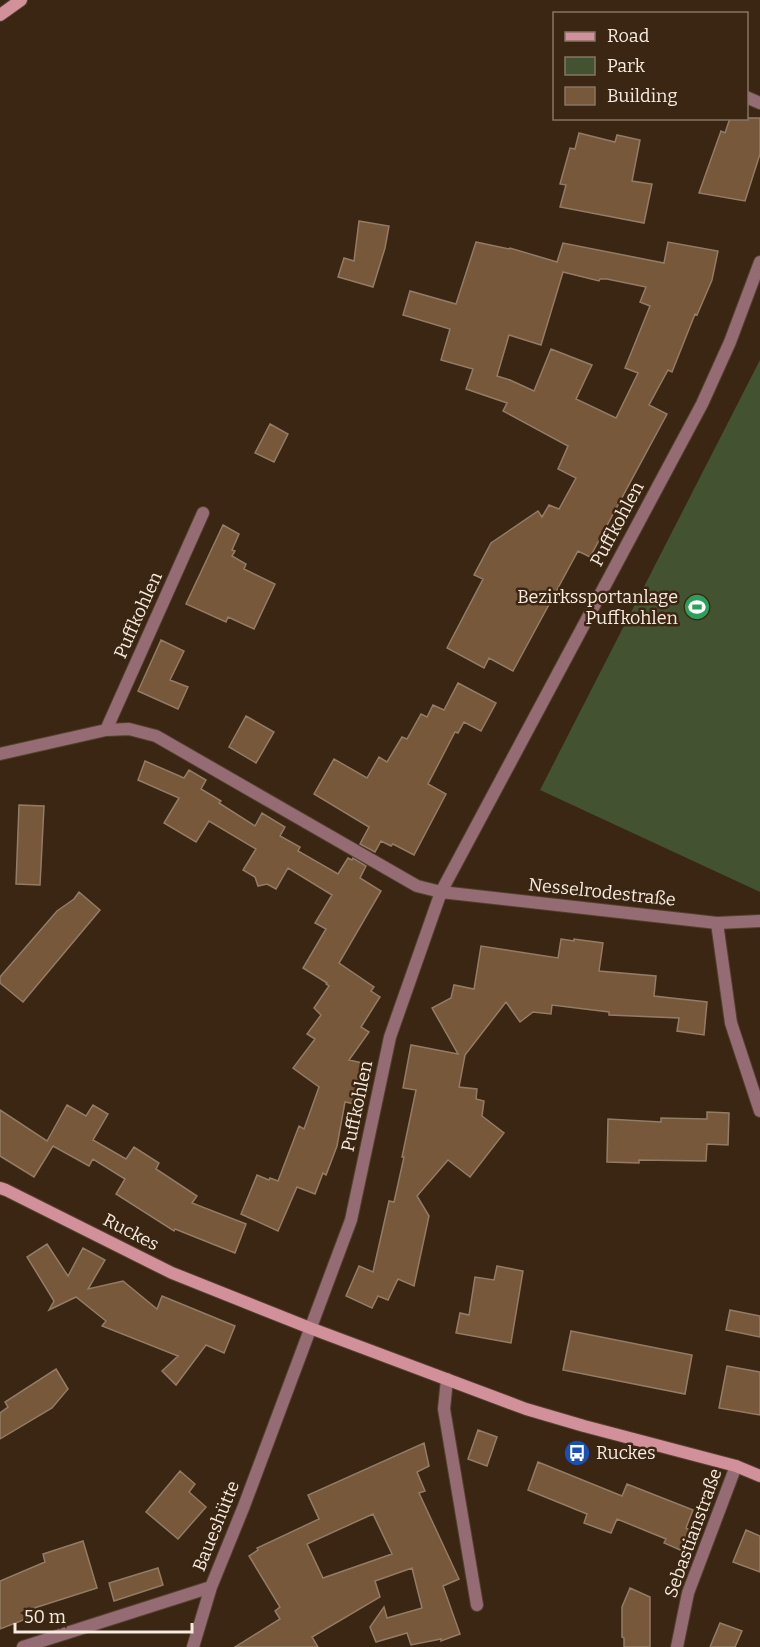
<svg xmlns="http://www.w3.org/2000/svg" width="760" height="1647" font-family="Bitter,serif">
<rect width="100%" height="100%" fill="#3a2612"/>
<path fill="#435332" d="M760,360V892L540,790Z"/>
<path fill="#77583a" stroke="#937c66" stroke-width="1.5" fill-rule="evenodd" d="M730,118H760V154L745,201L699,193L721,131L725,133Z
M579,133L615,142L617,135L640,140L632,181L652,184L644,223L560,207L566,185L560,184L570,148L575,149Z
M359,221L389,226L385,248L373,287L338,277L344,258L354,261Z
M476,242L509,249L510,248L557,262L563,243L664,263L668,242L718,251L712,280L697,315L695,314L672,372L668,370L649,405L667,414L590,557L578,551L513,671L489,658L484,668L447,648L483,579L474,575L491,543L538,511L542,517L549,505L559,509L576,478L558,469L568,446L503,411L507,403L466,389L473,369L441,360L450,329L403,315L410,291L456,304ZM563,272L599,281L600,279H607L646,287L640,302L650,306L625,368L638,373L616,418L576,399L592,365L551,349L534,391L510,380L497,376L509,335L541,345Z
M270,424L288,434L274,462L255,453Z
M223,525L239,534L232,550L235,551L232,556L246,564L244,569L275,584L254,629L228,617L226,622L186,604Z
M161,640L184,651L170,680L188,687L178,709L138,691Z
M458,683L496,703L481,731L464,722L458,733L455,732L428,784L446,794L414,855L393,844L391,846L381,841L375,852L360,844L369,827L314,794L334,759L367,778L379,757L387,762L402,737L407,739L421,714L427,717L433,705L444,710Z
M246,716L274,732L256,763L229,747Z
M145,761L184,778L189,770L206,780L201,789L221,801L219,803L255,826L262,813L285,827L280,836L300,847L298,851L338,874L348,858L352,860L353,858L366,866L360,878L381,891L339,963L374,987L371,991L380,997L361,1027L369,1032L349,1060L363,1063L355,1104L345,1102L337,1146L326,1175L323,1173L315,1194L297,1187L278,1231L241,1214L257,1175L269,1180L270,1178L278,1181L299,1126L304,1129L319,1087L293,1068L315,1039L307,1034L321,1015L314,1008L329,986L326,984L327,983L303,968L326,929L315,923L332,895L288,868L276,889L267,884L258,886L255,877L243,870L256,849L209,821L196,842L164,823L179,798L138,780Z
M19,805L44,806L40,885L16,884Z
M79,892L100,910L23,1002L0,983V977L57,911L74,899Z
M561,939L574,941V939L603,943L599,971L656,976L654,996L707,1002L704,1035L677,1031L679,1018L609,1015V1012L552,1005L551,1014L533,1012L520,1022L506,1002L465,1055L459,1087L477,1089L476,1099L484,1101L482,1116L504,1133L470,1177L448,1160L417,1196L429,1216L414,1286L398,1279L388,1300L378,1296L372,1308L346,1296L359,1266L373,1272L389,1201L394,1202L404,1157H402L416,1090L403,1088L411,1045L458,1054L432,1008L451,998L454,985L474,989L481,946L558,958Z
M67,1105L86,1116L93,1105L108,1114L93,1140L126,1159L134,1147L159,1163L156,1169L197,1196L192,1203L246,1224L235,1253L175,1229L174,1231L116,1194L125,1179L93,1159L89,1166L53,1146L34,1177L0,1156V1110L47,1141Z
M707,1112L729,1113L728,1145L707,1144L706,1161L639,1160V1163L607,1162L608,1119L661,1122V1118L707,1119Z
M47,1244L68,1276L83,1248L105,1260L88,1289L123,1281L157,1309L162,1296L235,1326L224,1353L206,1345L176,1385L162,1371L178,1356L102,1326L106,1321L76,1297L49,1310L54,1301L27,1257Z
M497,1266L523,1271L511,1343L456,1333L460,1313L469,1315L475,1277L494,1280Z
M730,1310L760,1316V1337L726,1330Z
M571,1331L692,1355L685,1394L563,1370Z
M727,1366L760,1372V1415L719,1408Z
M56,1369L68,1389L52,1408L0,1439V1413L8,1407L5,1402Z
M478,1430L497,1437L487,1466L468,1459Z
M424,1443L429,1466L417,1472L425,1491L419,1493L459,1579L443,1586L460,1634L441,1641V1639L411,1645L407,1633L376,1642L370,1627L384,1607L387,1618L422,1608L412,1568L375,1581L380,1597L312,1637L318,1647H235L280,1619L275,1611L280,1607L249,1556L258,1550L257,1548L319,1519L308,1495ZM373,1514L392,1554L323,1578L307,1544Z
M538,1462L622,1496L627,1484L693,1510L686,1528L695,1532L687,1553L664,1543L666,1539L617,1519L611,1533L584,1523L587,1514L528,1490Z
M180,1471L195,1484L189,1492L206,1507L178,1539L146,1512Z
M746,1530L760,1536V1572L733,1562Z
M83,1541L97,1588L28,1610L31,1617L0,1629V1581L45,1562L43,1554Z
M158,1568L163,1585L114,1601L109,1583Z
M630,1588L650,1597V1647H624V1638L622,1637V1607Z
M720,1623L742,1631L735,1647H710Z"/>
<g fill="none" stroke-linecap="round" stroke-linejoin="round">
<g stroke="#54412f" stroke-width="14">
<path id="service" d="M746,97L760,103
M447,1379L444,1409L477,1605"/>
</g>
<g stroke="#54412f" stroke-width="14">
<path id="minor" d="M106,730L203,513
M0,754L106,730L129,729L156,736L417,886L441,892L717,923L760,921
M717,923L731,1023L760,1111
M23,1647L211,1587L244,1506L351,1220L390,1037L441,892L702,404L730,342L760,262
M193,1647L211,1587
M677,1647L688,1593L736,1466"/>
</g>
<g stroke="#54412f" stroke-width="14">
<path id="secondary" d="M0,15L21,0
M0,1188L6,1190L172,1273L310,1328L526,1409L584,1426L736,1466L760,1476"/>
</g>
<use href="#service" stroke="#956c73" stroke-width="12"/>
<use href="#minor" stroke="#956c73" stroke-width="12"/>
<use href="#secondary" stroke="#d2909b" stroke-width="12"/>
</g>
<defs>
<g id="stadium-disc" transform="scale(1.35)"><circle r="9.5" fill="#2e9e5b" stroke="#3a2612"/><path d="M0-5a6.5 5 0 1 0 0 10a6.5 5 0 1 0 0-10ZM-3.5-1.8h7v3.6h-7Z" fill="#fff"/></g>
<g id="bus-disc" transform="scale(1.35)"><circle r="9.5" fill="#1a4fb4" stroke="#3a2612"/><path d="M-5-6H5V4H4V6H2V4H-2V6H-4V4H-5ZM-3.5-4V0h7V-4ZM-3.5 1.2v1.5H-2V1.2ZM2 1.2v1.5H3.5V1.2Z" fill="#fff"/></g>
</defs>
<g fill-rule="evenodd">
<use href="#stadium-disc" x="697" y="607"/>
<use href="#bus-disc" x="577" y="1453"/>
</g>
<g text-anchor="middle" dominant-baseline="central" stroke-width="5" stroke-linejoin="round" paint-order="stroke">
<g font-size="18" fill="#f7eade" stroke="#3a2612">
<text transform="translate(617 524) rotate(-62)">Puffkohlen</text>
<text transform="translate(138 615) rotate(-66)">Puffkohlen</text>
<text transform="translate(602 892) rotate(6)">Nesselrodestraße</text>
<text transform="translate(357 1106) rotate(-78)">Puffkohlen</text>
<text transform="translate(131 1232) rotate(27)">Ruckes</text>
<text transform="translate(216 1526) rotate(-68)">Baueshütte</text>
<text transform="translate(693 1533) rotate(-70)">Sebastianstraße</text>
</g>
<g font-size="18" fill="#f7eade" stroke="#3a2612" text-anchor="end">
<text x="678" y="597">Bezirkssportanlage<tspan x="678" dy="21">Puffkohlen</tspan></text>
<text x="596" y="1453" text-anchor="start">Ruckes</text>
</g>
</g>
<rect x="553" y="12" width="195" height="108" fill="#3a2612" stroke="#867464" stroke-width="1.5"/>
<rect x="565" y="32" width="30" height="9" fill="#d2909b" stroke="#867464" stroke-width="1.5"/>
<text x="607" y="42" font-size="18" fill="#f7eade">Road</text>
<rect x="565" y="57" width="30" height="18" fill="#435332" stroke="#867464" stroke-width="1.5"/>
<text x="607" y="72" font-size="18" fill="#f7eade">Park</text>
<rect x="565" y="87" width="30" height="18" fill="#77583a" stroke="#867464" stroke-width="1.5"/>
<text x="607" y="102" font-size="18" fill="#f7eade">Building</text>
<path d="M15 1623v9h177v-9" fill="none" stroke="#f7eade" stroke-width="3"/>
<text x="24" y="1623" font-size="18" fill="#f7eade" stroke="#3a2612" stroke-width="4.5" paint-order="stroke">50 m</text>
</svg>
